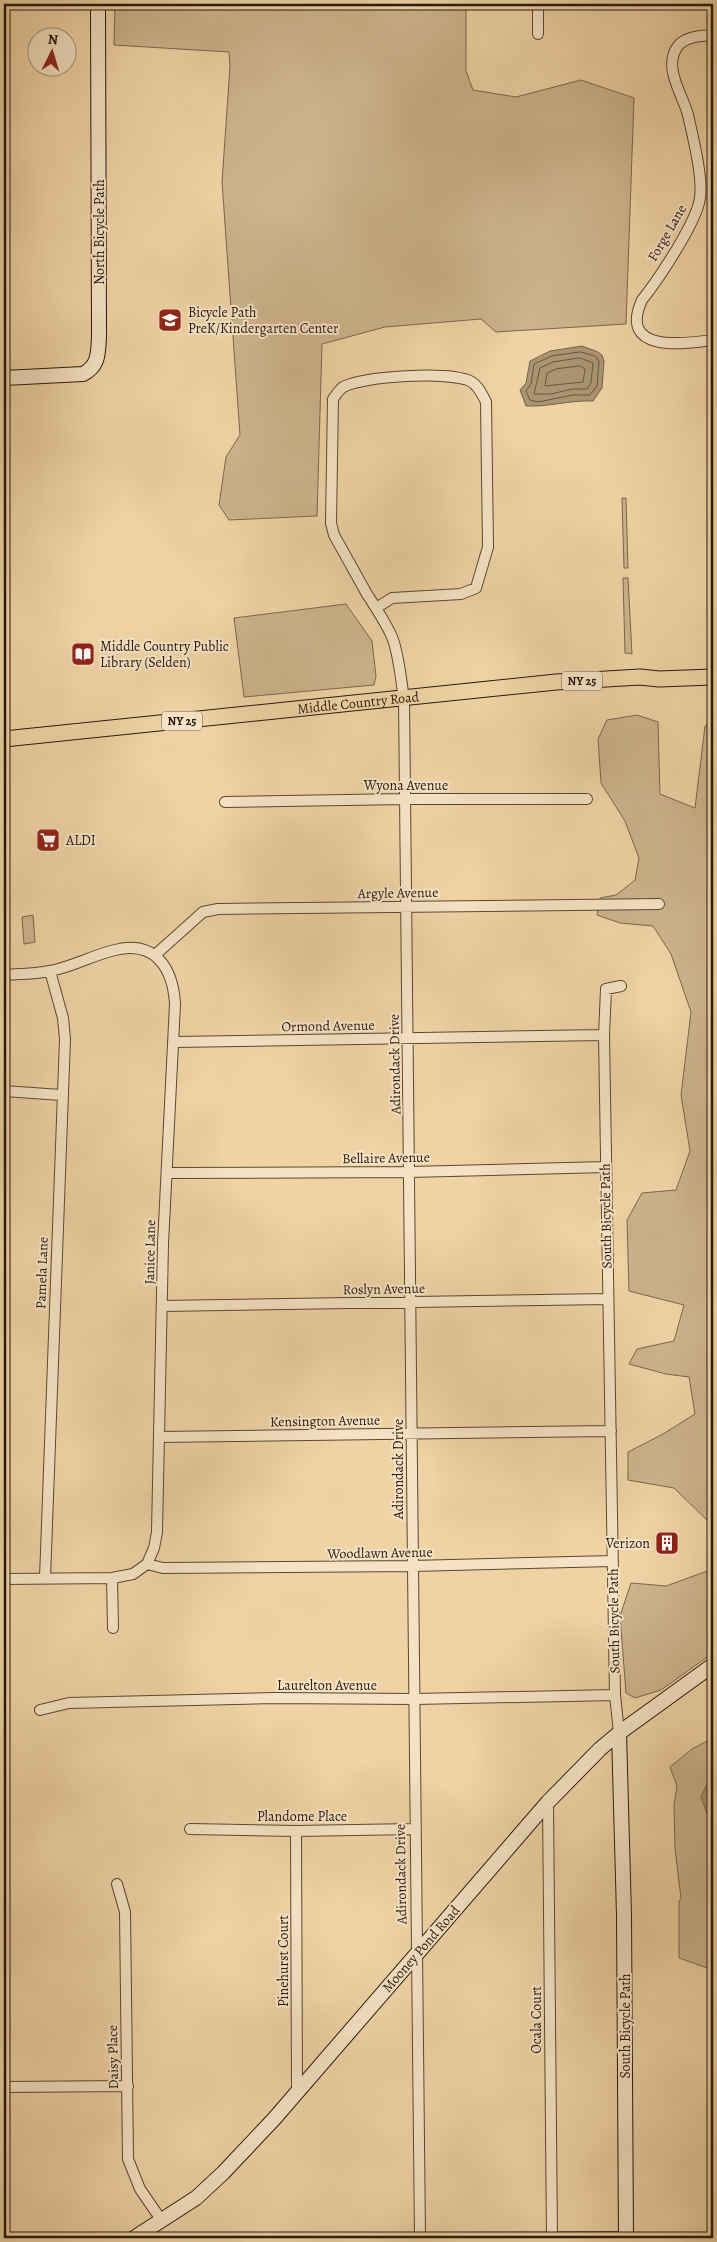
<svg xmlns="http://www.w3.org/2000/svg" width="717" height="2242" font-family="Alegreya,serif">
<rect width="100%" height="100%" fill="#efd3a5"/>
<filter id="stains"><feTurbulence type="fractalNoise" baseFrequency=".004" numOctaves="4"/><feColorMatrix values="0 0 0 0 .2 0 0 0 0 .09 0 0 0 0 .02 0 0 0 .5 -.17"/></filter>
<radialGradient id="worn" r=".72"><stop offset=".6" stop-color="#630" stop-opacity="0"/><stop offset="1" stop-color="#630" stop-opacity=".3"/></radialGradient>
<path fill="#cdb38c" stroke="#7a664e" d="M115,4H466V71L473,90L516,97L581,80L634,98L626,324L496,332L481,319L385,327L322,344L317,516L229,520L219,505L226,457L240,435L222,182L230,66L229,52L114,45Z
M622,498H626L628,568H624Z
M623,578H628L632,654L625,653Z
M346,604L372,641L376,676L374,685L244,697L234,618Z
M637,715L658,722L660,794L695,808L705,726L713,720V1526L674,1488L628,1480V1452L663,1434L695,1414L689,1377L666,1374L629,1364L637,1349L674,1341L684,1305L629,1291L627,1220L642,1193L676,1190L690,1151L681,1095L691,1012L671,954L653,926L620,923L597,915L600,898L616,895L635,880L639,858L625,821L601,783L598,739L607,720Z
M33,915L35,942L24,944L22,917Z
M713,1569V1653L661,1690L635,1698L626,1693L620,1616L631,1583L666,1586Z
M713,1738V1970L679,1958V1901L681,1898L675,1849L674,1805L677,1786L670,1767L692,1749Z"/>
<path fill="#ab9472" stroke="#76634b" d="M582,346L598,352L602,355L604,361L602,388L593,401C570,400 549,407 526,406L520,390L526,383L530,361L550,351Z
M713,1775V1812L707,1814L701,1797L708,1782Z"/>
<g fill="none" stroke-linecap="round" stroke-linejoin="round">
<path stroke="#695641" stroke-width="1" d="M581,352L595,356L599,361L597,386L590,395H573L538,402L530,400L526,391L531,384L534,364L552,356Z
M580,358L593,363L591,383L587,389H572L551,394H534L540,368L553,362Z
M580,366L585,369L583,382L545,386L547,373L556,369Z"/>
<g stroke="#594835" stroke-width="12">
<path id="street" d="M538,34V4
M713,35C702,36 686,36 678,46C662,67 683,95 688,115C693,137 703,177 700,198C697,222 658,280 642,300C618,353 683,344 713,340
M376,608L392,598L461,594L476,588L488,547L486,402C482,394 478,385 470,381C449,371 363,376 343,387C339,390 336,395 333,399L331,523L334,535L368,596L369,597C377,610 386,623 392,637C399,654 401,681 404,699L420,2238
M225,802L406,799H587
M155,955L203,912L218,909L659,904
M4,975C19,974 35,974 50,971C72,967 93,955 115,950C155,940 173,968 175,1004L163,1244L157,1532L154,1548L147,1564L133,1574L112,1578L4,1579
M173,1042L604,1035
M4,1091L61,1095
M167,1173L410,1172L606,1167
M162,1306L607,1299
M160,1437L611,1431
M147,1564L163,1568L412,1566L613,1561
M45,1578L65,1039L63,1018L50,971
M112,1578L113,1628
M40,1710L69,1703L273,1698L415,1699L615,1695
M619,1733L615,1695L604,1035L606,989L621,986
M548,1802L552,2237
M190,1829L296,1831L414,1829
M296,1831L297,2091
M117,1884L125,1912L128,2159L140,2189L162,2221
M4,2087L128,2086
M441,2238L627,2237"/>
</g>
<g stroke="#271910" stroke-width="16">
<path id="secondary" d="M4,378L83,374C99,366 98,353 99,337L98,4
M619,1733L624,1915L626,2238
M134,2238L196,2198L223,2173L274,2119L548,1802L600,1749L619,1733L713,1665"/>
</g>
<g stroke="#271910" stroke-width="17">
<g id="primary">
<path id="s1" d="M4,739L556,682L640,677L659,679L713,677"/>
</g>
</g>
<use href="#street" stroke="#f5e2c4" stroke-width="10"/>
<use href="#secondary" stroke="#f5e2c4" stroke-width="14"/>
<use href="#primary" stroke="#efd3a5" stroke-width="15"/>
</g>
<defs>
<g id="school-square" transform="scale(1.25)"><rect x="-9" y="-9" width="18" height="18" rx="4" fill="#8f2418" stroke="#f5e2c4"/><path d="M0-5L7-2L0 1L-7-2ZM-4 1L0 2.5L4 1V4Q0 6-4 4Z" fill="#fff"/></g>
<g id="library-square" transform="scale(1.25)"><rect x="-9" y="-9" width="18" height="18" rx="4" fill="#8f2418" stroke="#f5e2c4"/><path d="M-6-4Q-3-5.5-.7-3.5V5Q-3 3-6 4ZM6-4Q3-5.5 .7-3.5V5Q3 3 6 4Z" fill="#fff"/></g>
<g id="supermarket-square" transform="scale(1.25)"><rect x="-9" y="-9" width="18" height="18" rx="4" fill="#8f2418" stroke="#f5e2c4"/><path d="M-6-5.5h2.5l.6 2H6L4.5 2H-2.5L-4.4-4H-6ZM-1.5 3.2a1.3 1.3 0 1 0 .1 0ZM3 3.2a1.3 1.3 0 1 0 .1 0Z" fill="#fff"/></g>
<g id="building-square" transform="scale(1.25)"><rect x="-9" y="-9" width="18" height="18" rx="4" fill="#8f2418" stroke="#f5e2c4"/><path d="M-4-6H4V6H1V3H-1V6H-4ZM-2.5-4.3h1.7v1.8h-1.7ZM.8-4.3h1.7v1.8H.8ZM-2.5-1h1.7V.8h-1.7ZM.8-1h1.7V.8H.8Z" fill="#fff"/></g>
</defs>
<g fill-rule="evenodd">
<use href="#school-square" x="170" y="320"/>
<use href="#library-square" x="83" y="654"/>
<use href="#supermarket-square" x="48" y="840"/>
<use href="#building-square" x="667" y="1543"/>
</g>
<g text-anchor="middle" dominant-baseline="central" stroke-width="4" stroke-linejoin="round" paint-order="stroke">
<g fill="#f5e2c4" stroke="#655546" stroke-width="1">
<rect x="562" y="671.5" width="40" height="19" rx="4"/>
<rect x="162" y="711.5" width="40" height="19" rx="4"/>
</g>
<g font-size="12" font-weight="bold" fill="#271910">
<text x="582" y="681">NY 25</text>
<text x="182" y="721">NY 25</text>
</g>
<g font-size="14" fill="#271910" stroke="#f5e2c4">
<text transform="translate(99 232) rotate(-90)">North Bicycle Path</text>
<text transform="translate(667 233) rotate(-60)">Forge Lane</text>
<text stroke="none"><textPath href="#s1" startOffset="356">Middle Country Road</textPath></text>
<text x="406" y="785">Wyona Avenue</text>
<text transform="translate(398 893) rotate(-1)">Argyle Avenue</text>
<text transform="translate(328 1026) rotate(-1)">Ormond Avenue</text>
<text transform="translate(395 1064) rotate(-91)">Adirondack Drive</text>
<text transform="translate(386 1158) rotate(-1)">Bellaire Avenue</text>
<text transform="translate(606 1216) rotate(-91)">South Bicycle Path</text>
<text transform="translate(150 1252) rotate(-89)">Janice Lane</text>
<text transform="translate(42 1273) rotate(-88)">Pamela Lane</text>
<text transform="translate(384 1289) rotate(-1)">Roslyn Avenue</text>
<text transform="translate(325 1421) rotate(-1)">Kensington Avenue</text>
<text transform="translate(398 1469) rotate(-90)">Adirondack Drive</text>
<text transform="translate(380 1553) rotate(-1)">Woodlawn Avenue</text>
<text transform="translate(614 1621) rotate(-91)">South Bicycle Path</text>
<text x="327" y="1685">Laurelton Avenue</text>
<text x="302" y="1816">Plandome Place</text>
<text transform="translate(401 1874) rotate(-91)">Adirondack Drive</text>
<text transform="translate(421 1949) rotate(-49)">Mooney Pond Road</text>
<text transform="translate(283 1961) rotate(-90)">Pinehurst Court</text>
<text transform="translate(536 2020) rotate(-90)">Ocala Court</text>
<text transform="translate(625 2026) rotate(-90)">South Bicycle Path</text>
<text transform="translate(113 2057) rotate(-91)">Daisy Place</text>
</g>
<g font-size="14" fill="#271910" stroke="#f5e2c4" text-anchor="start">
<text x="188" y="312">Bicycle Path<tspan x="188" dy="16">PreK/Kindergarten Center</tspan></text>
<text x="100" y="646">Middle Country Public<tspan x="100" dy="16">Library (Selden)</tspan></text>
<text x="66" y="840">ALDI</text>
<text x="650" y="1543" text-anchor="end">Verizon</text>
</g>
</g>
<rect width="717" height="2242" fill="none" stroke="#efd3a5" stroke-width="20"/>
<rect x="5" y="5" width="707" height="2232" fill="none" stroke="#271910" stroke-width="2.5"/>
<rect x="10" y="10" width="697" height="2222" fill="none" stroke="#271910"/>
<g transform="translate(52 52) rotate(5)"><circle r="24" fill="#f5e2c4" stroke="#a3927c"/>
<path d="M0-4L9 19L0 12L-9 19Z" fill="#8f2418"/>
<text y="-8" font-size="14" font-weight="bold" text-anchor="middle" fill="#271910">N</text>
</g>
<rect width="100%" height="100%" filter="url(#stains)"/>
<rect width="100%" height="100%" fill="url(#worn)"/>
</svg>
